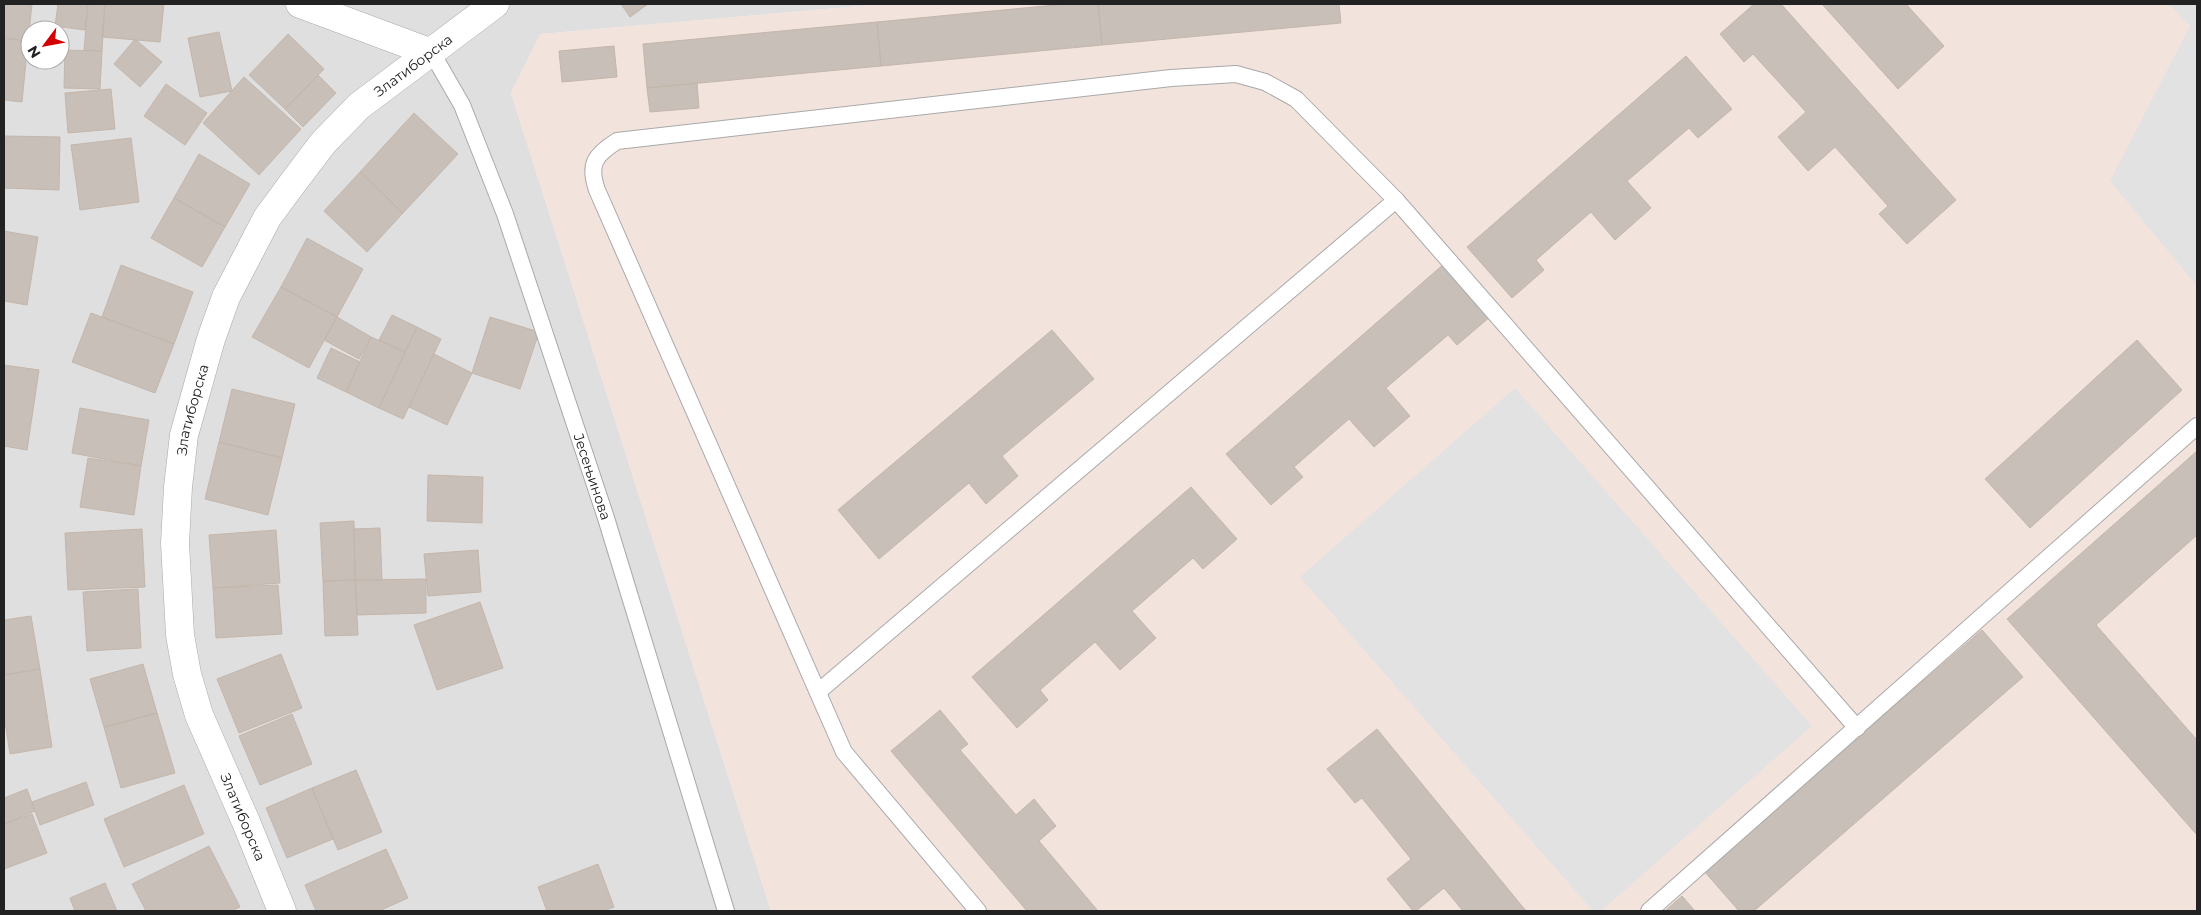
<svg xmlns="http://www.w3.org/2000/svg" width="2201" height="915" font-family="Montserrat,sans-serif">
<rect width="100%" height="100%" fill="#f2efe9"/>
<path fill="#e0dfdf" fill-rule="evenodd" d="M4,4H883L541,34L511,93L771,911H4ZM30,30H60V60H30Z"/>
<path fill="#f3e3dd" d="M883,4H2197V911H771L511,93L540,34Z"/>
<path fill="#e2e2e2" d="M2169,4H2197V286L2110,181L2190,26Z
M1515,388L1812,726L1601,911H1593L1300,577Z"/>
<path fill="#c7bfb8" stroke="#c4b6ab" d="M4,4H32L28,41L4,38Z
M58,4H88L85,30L55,26Z
M88,4H105L102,51L84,50Z
M105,4H164L160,42L102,37Z
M621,4H648L630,17Z
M1066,4H1098L1102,45L881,66L877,22Z
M1098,4H1339L1341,23L1102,45Z
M1754,4H1781L1956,200L1907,244L1879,214L1888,206L1835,147L1808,171L1778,137L1806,112L1753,54L1744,62L1720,34Z
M1822,4H1906L1944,46L1898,89Z
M877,22L881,66L647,88L643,44Z
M219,32L232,91L200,97L188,38Z
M288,34L324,69L285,109L249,75Z
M4,38L28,41L22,102L4,100Z
M135,39L162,62L140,87L114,64Z
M614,46L617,77L562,82L559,51Z
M65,50L102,51L100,89L64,88Z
M1686,56L1732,109L1698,138L1689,128L1627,181L1651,208L1615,240L1591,212L1536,260L1544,270L1512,298L1467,247Z
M318,75L336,93L303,127L285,109Z
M244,77L301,129L259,175L203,123Z
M697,83L699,108L650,112L647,88Z
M166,84L207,113L185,145L144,116Z
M111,89L115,129L68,133L65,93Z
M414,113L458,154L403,213L360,172Z
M4,136L60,137L59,190L4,188Z
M131,138L139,202L80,210L71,145Z
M199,154L250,184L225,227L174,198Z
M360,172L403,213L367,252L324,211Z
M174,198L225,227L202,267L151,238Z
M4,231L38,237L27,305L4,301Z
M307,238L363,269L337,317L281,287Z
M1445,263L1491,316L1457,345L1448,335L1386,388L1410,416L1374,447L1349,419L1294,467L1303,477L1271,505L1226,454Z
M121,265L193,292L174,344L102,317Z
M281,287L337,317L309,368L252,337Z
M91,313L174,344L155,393L72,362Z
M392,315L417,327L405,352L379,340Z
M337,317L371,337L359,359L324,340Z
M490,317L539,332L520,389L472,373Z
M417,327L441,339L403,419L379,408Z
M1052,330L1094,379L1002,456L1018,476L986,504L969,483L879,559L838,510Z
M371,337L405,352L379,408L346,392Z
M2137,340L2182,390L2030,528L1985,479Z
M331,348L360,362L346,392L317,378Z
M434,354L472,373L447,425L409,407Z
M4,365L39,370L27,450L4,446Z
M232,389L295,404L282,458L219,442Z
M80,408L149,420L141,466L72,453Z
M219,442L282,458L268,515L205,499Z
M2197,451V535L2096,625L2197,740V835L2007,619Z
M88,458L141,466L134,515L80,507Z
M428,475L483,477L482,523L427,521Z
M1191,487L1237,539L1203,569L1193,558L1132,611L1156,638L1120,670L1095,642L1040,690L1048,700L1017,728L972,677Z
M354,521L355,580L323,581L320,523Z
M380,528L382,580H355L354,529Z
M142,529L145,587L68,590L65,533Z
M276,530L280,583L213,588L209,535Z
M478,550L481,592L428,596L424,554Z
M426,579V613L357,615L355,580Z
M355,580L358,635L325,636L323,581Z
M278,585L282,634L216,638L213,588Z
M138,589L141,648L87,651L83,592Z
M480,602L503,668L437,690L414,625Z
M31,616L40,669L4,675V620Z
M1982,630L2023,677L1754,911H1739L1704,871Z
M281,654L302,708L239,733L217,679Z
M143,664L157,713L104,727L90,679Z
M40,669L52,747L10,754L4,715V675Z
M940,710L968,744L960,750L1016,815L1034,799L1056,826L1039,841L1098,911H1027L891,751Z
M157,713L175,773L121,788L104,727Z
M292,714L312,764L260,785L239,736Z
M1377,729L1526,911H1463L1444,888L1416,911H1413L1387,879L1411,859L1362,798L1355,803L1327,769Z
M356,770L382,832L338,850L312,788Z
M86,782L94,805L40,825L32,802Z
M184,785L204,834L124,867L104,819Z
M312,788L333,839L287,858L266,808Z
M27,789L35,811L4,824V798Z
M32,814L47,853L4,869V824Z
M209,846L240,907L231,911H146L132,884Z
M386,849L408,898L379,911H316L305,885Z
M598,864L614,907L603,911H547L538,887Z
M105,883L117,911H75L70,898Z
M1682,896L1695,911H1665Z"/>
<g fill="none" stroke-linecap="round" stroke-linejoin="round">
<g stroke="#a9a9a9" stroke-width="18">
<g id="service">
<path id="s1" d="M432,53L462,105L505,214L606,518L726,911"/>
<path d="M818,692L1396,200"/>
<path d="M978,911L844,752L597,190C588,164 595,155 617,141L1171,78L1236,74L1265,82L1296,99L1396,200L1857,728"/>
<path d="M1649,911L2197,426"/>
</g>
</g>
<g stroke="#a9a9a9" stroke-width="29">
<g id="minor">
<path d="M300,4L432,53"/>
<path id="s2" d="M282,911L246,822L199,715L187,674L180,635L175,543L178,487L184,435L211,339L226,297L267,218L292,184L323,143L359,106L495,4"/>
</g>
</g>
<use href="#service" stroke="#fff" stroke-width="16"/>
<use href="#minor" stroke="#fff" stroke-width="28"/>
</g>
<g text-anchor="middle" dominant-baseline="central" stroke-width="4" stroke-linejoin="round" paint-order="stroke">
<g font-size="14" fill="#222" stroke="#fff">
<text stroke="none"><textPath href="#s2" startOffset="942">Златиборска</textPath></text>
<text stroke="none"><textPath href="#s2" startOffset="522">Златиборска</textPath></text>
<text stroke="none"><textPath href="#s1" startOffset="454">Јесењинова</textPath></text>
<text transform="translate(243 817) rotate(67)">Златиборска</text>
</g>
</g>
<rect width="2201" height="915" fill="none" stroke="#222222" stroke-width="10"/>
<g transform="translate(45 45) rotate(238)"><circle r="24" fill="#ffffff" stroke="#a7a7a7"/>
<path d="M0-4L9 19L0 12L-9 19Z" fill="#d40000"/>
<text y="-8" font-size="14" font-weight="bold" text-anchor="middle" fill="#222222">N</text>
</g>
</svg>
